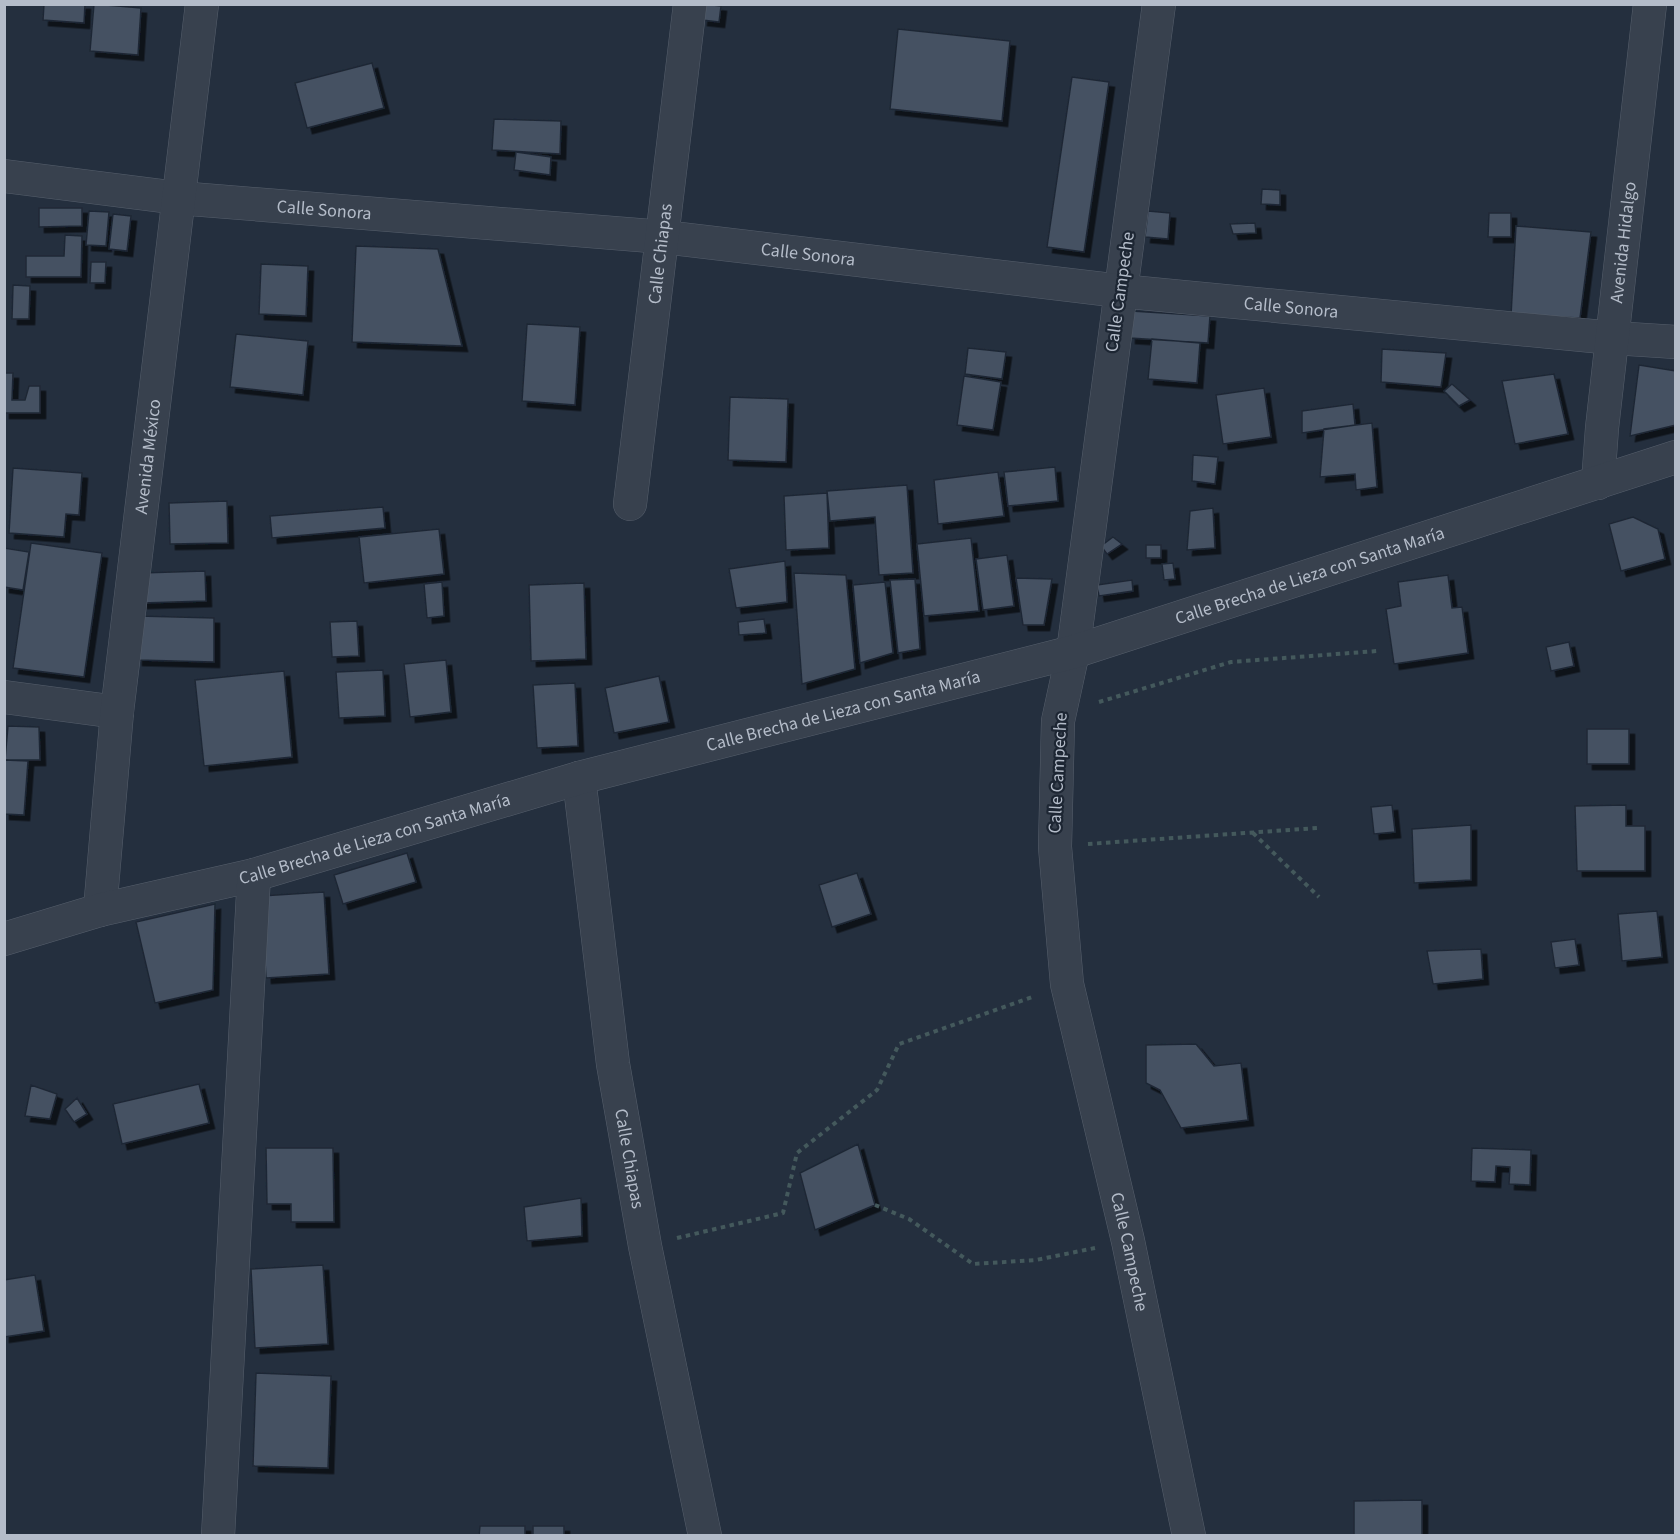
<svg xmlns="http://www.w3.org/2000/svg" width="1680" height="1540" font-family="'Source Sans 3',sans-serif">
<defs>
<filter id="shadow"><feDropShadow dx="5.5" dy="5.5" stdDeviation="0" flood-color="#0009"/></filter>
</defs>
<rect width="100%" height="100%" fill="#242f3e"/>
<path fill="#455162" stroke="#1f2835" stroke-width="1.5" filter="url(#shadow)" d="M44,4H85L84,23L43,20Z
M94,4L141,8L138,55L90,51Z
M704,4L721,6L719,22L702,20Z
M898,29L1010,41L1002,121L890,109Z
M372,63L384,108L307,128L295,83Z
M1072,77L1109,82L1084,252L1047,247Z
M494,119L561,121L560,154L492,150Z
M516,152L551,157L550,175L514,170Z
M1262,189L1280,190V205L1261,204Z
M39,208H82V226L39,227Z
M89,211L109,212L106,246L86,245Z
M1148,211L1170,213L1168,239L1145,237Z
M1489,213H1511V237H1488Z
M113,214L131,216L127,251L109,249Z
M1255,223L1256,233L1233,234L1230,224Z
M1516,226L1591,232L1580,318L1511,315Z
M65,235L82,236L81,277H26V256H64Z
M356,246L438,249L462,346L352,342Z
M91,262H106L105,283H90Z
M261,264L308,266L306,316L259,314Z
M13,285L30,286L29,319H12Z
M1131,311L1210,316L1208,343L1130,338Z
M527,324L580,327L575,405L522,401Z
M236,334L308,341L303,395L230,387Z
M1152,339L1200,343L1197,383L1148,379Z
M968,348L1006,352L1002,379L965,374Z
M1382,349L1446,353L1441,387L1381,382Z
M1639,365L1676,371V425L1630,436Z
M4,373H13L12,400H25L29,386H40V413H4Z
M1554,374L1568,434L1515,444L1502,381Z
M964,376L1001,382L993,430L957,425Z
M1452,384L1470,400L1459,406L1444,391Z
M1264,388L1271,437L1223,444L1216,395Z
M730,397L788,399L786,462L728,460Z
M1353,404L1355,425L1302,433V411Z
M1372,423L1377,487L1356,490L1355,474L1320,477L1324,429Z
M1193,455L1218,457L1215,484L1192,481Z
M1055,467L1058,501L1008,506L1004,472Z
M13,468L82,473L79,515L66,514L64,537L9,533Z
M998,472L1004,516L938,524L934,480Z
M907,485L913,573L879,575L875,517L830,521L827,491Z
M827,493L829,548L786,550L784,496Z
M227,501L228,543L170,544L169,503Z
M383,507L385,528L272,538L270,516Z
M1213,508L1215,548L1187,550L1190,511Z
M1633,517L1658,529L1665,559L1621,571L1609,524Z
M439,529L444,574L364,583L359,537Z
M1113,537L1122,544L1107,554L1101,546Z
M971,538L979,611L924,616L917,544Z
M31,543L102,553L84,677L13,668Z
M1146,545H1161V558H1146Z
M4,548L29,552L23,590L4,587Z
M1007,555L1014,606L983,610L976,559Z
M785,561L787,602L736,608L729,569Z
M1173,563L1175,579L1164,580L1162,564Z
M205,571L206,601L142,603L141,573Z
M794,573L846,575L855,669L802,684Z
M1448,575L1452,608L1462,607L1468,653L1394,664L1386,609L1401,606L1398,582Z
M1016,578L1052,579L1044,625H1023Z
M915,579L920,649L898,653L890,580Z
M1132,580L1133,591L1099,596L1097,585Z
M442,582L444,616L427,618L424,584Z
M885,582L893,653L860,663L853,585Z
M584,583L586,659L531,661L529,585Z
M138,616L214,618V662L137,660Z
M764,619L766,633L739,635L738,622Z
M357,621L359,656L332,657L330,622Z
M1569,642L1574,666L1551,671L1546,647Z
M446,660L451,712L410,717L404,664Z
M383,670L385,716L339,718L336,672Z
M284,671L292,757L204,766L195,680Z
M659,676L669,722L614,733L605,688Z
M575,683L578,746L537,748L533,685Z
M8,726L39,727L40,760H5Z
M1587,729H1629V764H1587Z
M4,760L28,761L24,815L4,814Z
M1392,805L1395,832L1374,834L1371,807Z
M1626,805V826H1645V871H1577L1575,806Z
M1471,825V880L1414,883L1412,829Z
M407,853L416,882L343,904L334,875Z
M857,873L871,914L832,927L819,885Z
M324,892L329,974L266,978L261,896Z
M215,904L213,990L155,1003L136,922Z
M1657,911L1662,957L1622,961L1618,914Z
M1575,939L1579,965L1555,968L1551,942Z
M1481,949L1483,979L1433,984L1427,951Z
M1196,1044L1214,1066L1241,1063L1248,1120L1181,1128L1160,1090L1146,1083V1045Z
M199,1084L209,1123L122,1144L113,1104Z
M31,1085L57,1094L50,1119L25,1116Z
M77,1098L87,1114L74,1122L65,1109Z
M858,1144L875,1205L815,1230L800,1173Z
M266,1148H333L334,1222H291V1204H267Z
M1472,1148L1531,1150L1530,1185L1509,1184L1510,1167L1496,1166L1495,1182L1471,1181Z
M581,1198L582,1236L527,1241L524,1207Z
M323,1265L328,1344L255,1348L251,1269Z
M35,1275L44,1331L4,1337V1280Z
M256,1373L331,1376L328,1468L253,1466Z
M1422,1500V1536H1354V1501Z
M480,1526H525V1536H479Z
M533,1526H564V1536H533Z"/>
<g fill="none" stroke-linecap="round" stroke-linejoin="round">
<g stroke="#565f6c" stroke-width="34">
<g id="street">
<path id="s1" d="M1159,4L1073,652L1058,721L1055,847L1067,984L1128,1241L1189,1536"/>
<path id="s2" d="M4,176L178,198L663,237L1120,291L1613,338L1676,342"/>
<path id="s3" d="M1598,483L1602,428L1650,4"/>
<path id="s4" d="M630,504L690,4"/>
<path d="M4,697L117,712"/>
<path id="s5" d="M579,778L613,1064L645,1246L705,1536"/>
<path id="s6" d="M100,910L117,712L202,4"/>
<path id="s7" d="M4,939L100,910L254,875L579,778L1073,652L1676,457"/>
<path d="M218,1536L254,875"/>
</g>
</g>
<path stroke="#44595c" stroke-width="4" stroke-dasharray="4.5 4.5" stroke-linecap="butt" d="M1099,702L1231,662L1377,651
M1253,833L1319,897
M1088,844L1317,828
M875,1205L909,1219L973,1264L1036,1260L1095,1248
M677,1238L783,1213L797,1153L877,1090L899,1044L1035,996"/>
<use href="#street" stroke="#38414e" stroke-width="33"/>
</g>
<g text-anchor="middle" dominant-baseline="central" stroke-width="4.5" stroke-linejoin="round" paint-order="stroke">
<g font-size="18" fill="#b4bcc9" stroke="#1d2633">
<text stroke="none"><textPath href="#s2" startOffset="322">Calle Sonora</textPath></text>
<text stroke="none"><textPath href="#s3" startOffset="242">Avenida Hidalgo</textPath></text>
<text stroke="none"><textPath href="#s2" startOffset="808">Calle Sonora</textPath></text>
<text stroke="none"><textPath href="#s4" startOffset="252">Calle Chiapas</textPath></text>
<text transform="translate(1120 292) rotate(-82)">Calle Campeche</text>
<text stroke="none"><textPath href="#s2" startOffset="1294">Calle Sonora</textPath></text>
<text stroke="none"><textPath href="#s6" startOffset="456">Avenida México</textPath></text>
<text stroke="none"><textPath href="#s7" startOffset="1356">Calle Brecha de Lieza con Santa María</textPath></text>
<text stroke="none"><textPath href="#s7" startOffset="870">Calle Brecha de Lieza con Santa María</textPath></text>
<text transform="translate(1058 773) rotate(-87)">Calle Campeche</text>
<text stroke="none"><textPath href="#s7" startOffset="384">Calle Brecha de Lieza con Santa María</textPath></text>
<text stroke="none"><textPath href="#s5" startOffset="384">Calle Chiapas</textPath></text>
<text stroke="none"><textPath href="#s1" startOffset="1263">Calle Campeche</textPath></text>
</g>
</g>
<rect width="1680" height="1540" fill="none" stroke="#b4bcc9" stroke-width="12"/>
</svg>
